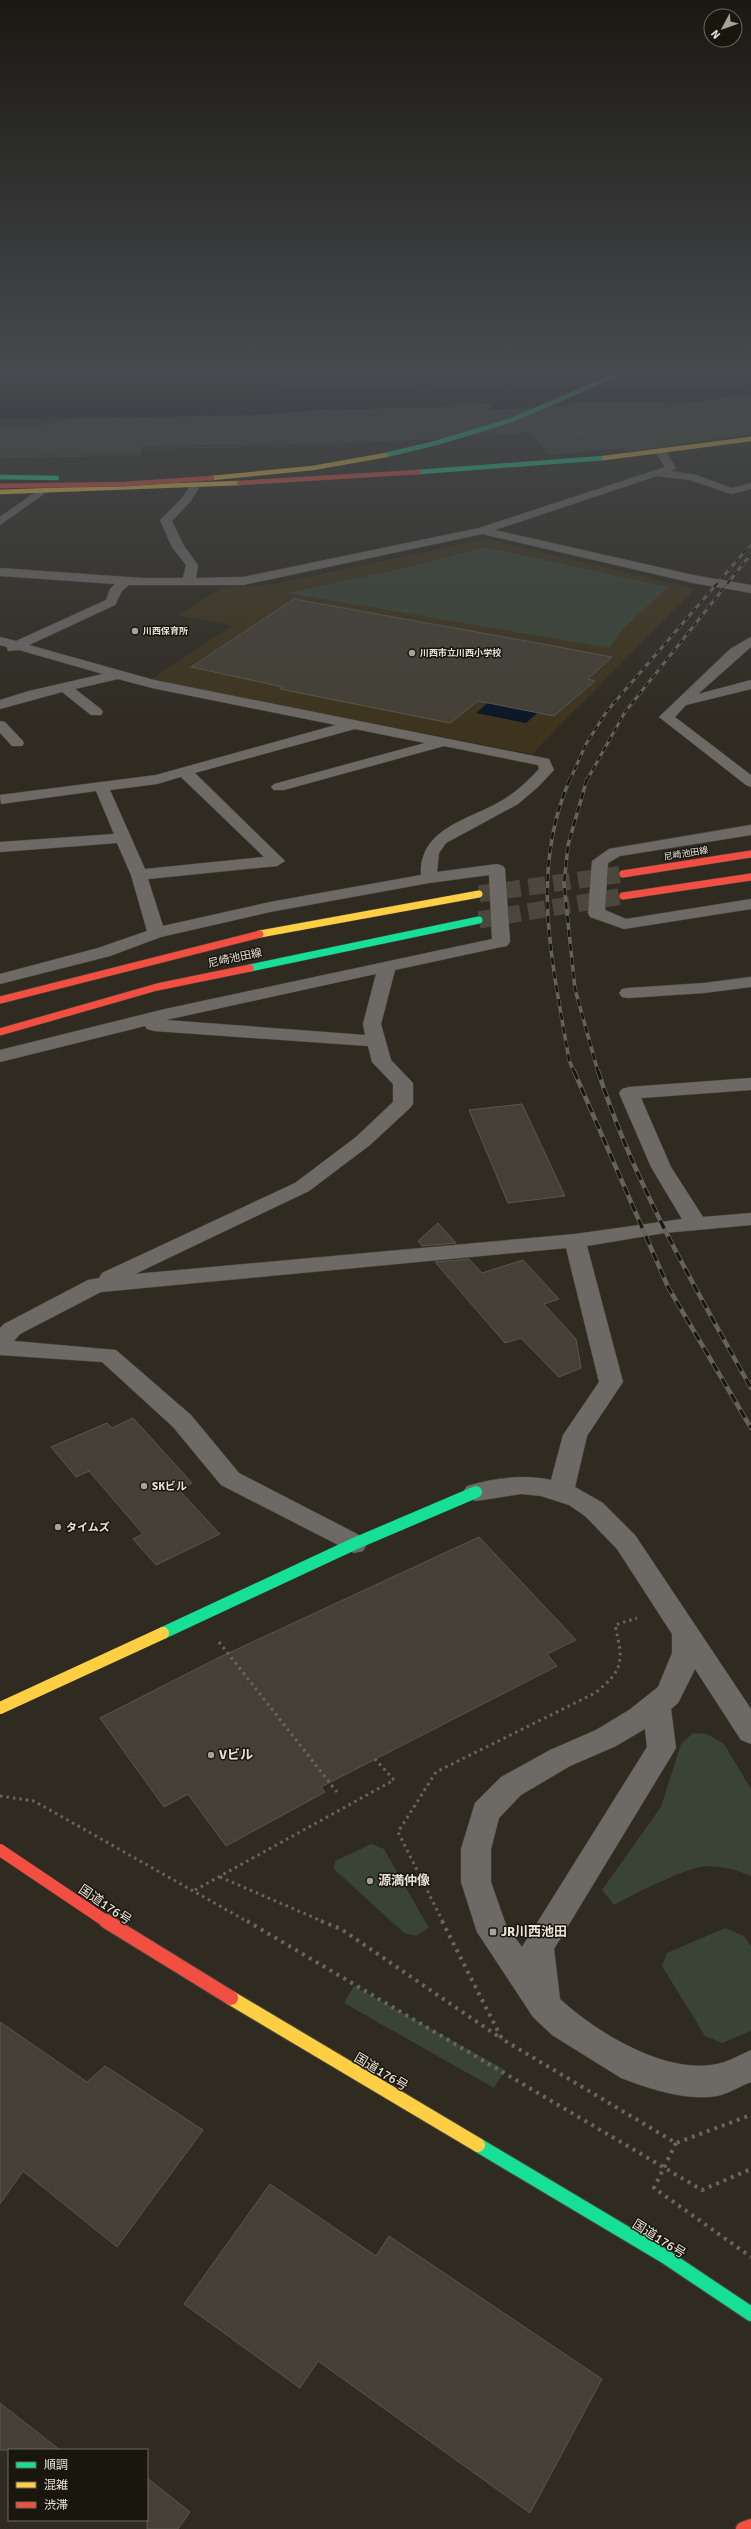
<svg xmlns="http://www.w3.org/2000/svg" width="751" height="2529" font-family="Signika,'Noto Sans JP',sans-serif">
<rect width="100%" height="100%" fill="#2f2b21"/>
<path fill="#3e341e" d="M487,539L695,589L532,754L150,680L232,626L178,615L222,588L274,584Z"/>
<path fill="#3a4436" d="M751,394V434L627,452L622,448L548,455L530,432C401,444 272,445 143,446L140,456L0,458V428L37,427L71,419L261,415L330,409L438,408L459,403L494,404L489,408L494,410L570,405L583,402H658L672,405Z
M485,547L668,587L623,629L609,648L287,593L409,567Z
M693,1733L707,1734L724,1744L751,1789V1876C740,1870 712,1864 700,1867C673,1874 638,1892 614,1905L602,1890L661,1807L681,1744Z
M371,1844L384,1849L429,1928L416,1936L404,1933L334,1869L335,1861Z
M725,1928L744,1936L751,1946V2031L722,2043L705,2036L662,1966L667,1953Z
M354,1986L505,2070L494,2088L344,2003Z"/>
<path fill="#0b1727" d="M607,372H751V394L672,405L658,402H583L570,405L494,410L489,408L493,404L459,403L438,408L330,409L261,415L0,419V393L258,391L313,388L381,381L403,383L421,379L417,383L423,385L466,383L484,379L480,376Z
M512,682L561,692L526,723L476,713Z"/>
<path fill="#444036" stroke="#59564d" d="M294,599L521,640L612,657L588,679L595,681L554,716L478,701L450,723L280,689L283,687L191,667Z
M522,1104L565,1196L508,1203L469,1110Z
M438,1223L456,1243L422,1246L418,1241Z
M469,1259L482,1273L523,1260L559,1299L544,1304L576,1339L581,1368L559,1377L521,1338L505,1343L435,1262Z
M133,1418L192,1483L179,1490L220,1534L156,1565L133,1539L143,1534L89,1471L76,1477L51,1447L107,1423L112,1428Z
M479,1537L576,1640L547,1654L557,1666L321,1787L325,1792L226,1846L188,1794L164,1807L100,1718L218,1658Z
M0,2022L87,2082L105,2066L203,2130L117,2247L23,2171L0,2204Z
M270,2184L376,2256L389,2236L602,2379L530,2513L318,2361L300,2388L184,2304Z
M0,2403L60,2450H0Z
M147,2478L190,2512L178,2529H147Z"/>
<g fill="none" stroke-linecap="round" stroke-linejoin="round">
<path stroke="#4b473c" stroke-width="17" stroke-dasharray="17 8" stroke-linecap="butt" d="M479,894L623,874
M479,920L623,896"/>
<g stroke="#4c483f" stroke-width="1">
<path id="street" d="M660,448L664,449L676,468L671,471L696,475L732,488L751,483V489L731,494L690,480L657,476L495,530L693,575L751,585V593L693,583L482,534L243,585H129L122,591L115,605L29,645L154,680L549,759L554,770L538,787L518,804L446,843L439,853L437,872L497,864L503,866L505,869L510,942L507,946L501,947L395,970L381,1024L391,1060L413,1083V1104L410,1108L370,1145L309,1191L135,1274L575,1234L682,1219L651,1167L619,1093L622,1089L629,1087L751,1078V1090L641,1098L671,1167L703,1217L751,1213V1225L664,1233L587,1246L623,1382L587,1436L575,1487L603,1503L635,1535L751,1709V1744L741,1740L695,1669L678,1703L671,1709L676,1748L554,1949L560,1999C596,2032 665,2075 717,2064C728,2062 740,2055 751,2050V2082C740,2086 728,2094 717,2096C685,2101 650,2089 621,2078L552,2035L533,2017L477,1932L461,1882V1849L475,1803L501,1777L550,1750L596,1730L629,1710L658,1687L672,1653V1634L617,1549L585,1516L569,1505L541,1496L521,1494L476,1501L467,1498L463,1492L467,1486C494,1478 523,1474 551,1480L563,1435L599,1382L566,1248L101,1292L20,1334L14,1341L116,1350L191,1415L239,1473L363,1537L367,1544L363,1551L354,1553L221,1485L173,1427L102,1362L0,1355V1328L4,1324L88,1280L99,1278L102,1273L295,1183L356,1137L393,1102V1084L372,1062L368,1046L154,1031L147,1029L145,1026L0,1062V1050L165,1009L492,939L489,875L429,883L270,912L161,937L110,956L0,984V974L98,948L147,931L131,875L117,843L0,852V842L114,834L96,791L1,804L0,795L156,775L336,725L152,688L118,679L75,689L101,709L103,712L101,715H91L62,692L0,709V700L29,691L103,674L19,650L8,651L7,647L0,645V637L16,641L106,600L110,589L115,584L0,576V568L142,578H183L186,565L172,547L160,520L182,498L191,484L195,483L200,486L190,502L172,521L184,546L198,565L196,578L243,577L479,528L665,467L655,451ZM355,729L425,743L274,784L271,787L274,790H284L444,746L538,765L539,769C528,781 515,793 501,801C469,820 419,828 421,875L270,902L163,926L148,879L277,866L285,861L195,773ZM181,777L264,857L145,869L110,790L157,784ZM376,974L363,1024L365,1035L166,1020ZM645,1729L647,1747L522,1947L506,1925L491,1882V1849L499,1818L521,1795L570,1766L616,1746Z
M40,489L44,490V494L0,525V517Z
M751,637V647L698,694L751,680V689L686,705L675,717L751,775V787L746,785L659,717L730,649Z
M0,721L5,722L22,740L24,743L22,746H12L0,733Z
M751,825V835L620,856L608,863L605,910L626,919L751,899V909L624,929L590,917L588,913L592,861L609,849Z
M751,977V987L704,993L628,998L622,997L619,993L622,989L628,988L704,983Z"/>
</g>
<g stroke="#4c483f" stroke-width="5">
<path id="fast-far3" d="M419,472L604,458
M0,477L57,478"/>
</g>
<g stroke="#4c483f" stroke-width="8">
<path id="fast-far2" d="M250,968L479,920"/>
</g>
<g stroke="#4c483f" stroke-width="12">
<path id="fast-far1" d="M163,1633L354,1544L476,1492"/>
</g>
<g stroke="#4c483f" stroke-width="16">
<path id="fast" d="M478,2145L666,2257L751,2314"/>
</g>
<g stroke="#4c483f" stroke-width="5">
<path id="slow-far3" d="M604,458L751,439
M0,492L239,483"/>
</g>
<g stroke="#4c483f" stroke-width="8">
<path id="slow-far2" d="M260,934L479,894"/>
</g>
<g stroke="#4c483f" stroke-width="12">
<path id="slow-far1" d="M0,1708L163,1633"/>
</g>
<g stroke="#4c483f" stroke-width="16">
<path id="slow" d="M231,1998L478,2145"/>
</g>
<g stroke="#4c483f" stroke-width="5">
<path id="jam-far3" d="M239,483L419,472"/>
</g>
<g stroke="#4c483f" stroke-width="8">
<path id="jam-far2" d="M623,874L751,854
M623,896L751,877
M0,1000L260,934
M0,1032L157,987L250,968"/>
</g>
<g stroke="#4c483f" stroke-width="12">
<path id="jam-far1" d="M0,1850L107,1922"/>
</g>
<g stroke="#4c483f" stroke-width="16">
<path id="jam" d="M106,1921L231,1998
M743,2529L751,2526"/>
</g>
<path stroke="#69665f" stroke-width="1" stroke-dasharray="1 1.5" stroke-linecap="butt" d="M546,437L672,424
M0,450L242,447"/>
<path stroke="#69665f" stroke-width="3" stroke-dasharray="2.5 4" stroke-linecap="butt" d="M219,1642L337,1792
M220,1877L324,1922
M195,1890L394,1780L375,1759
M443,1922L398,1832L436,1772L595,1693C625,1669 623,1661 615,1625L637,1618"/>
<path stroke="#69665f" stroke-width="4" stroke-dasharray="3 5" stroke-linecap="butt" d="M321,1921L341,1929L502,2039
M442,1921L502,2039L676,2143L751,2115
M676,2143L654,2188L751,2257"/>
<use href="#street" fill="#6d6965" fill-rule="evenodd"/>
<use href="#fast-far3" stroke="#16e098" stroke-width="4.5"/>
<use href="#fast-far2" stroke="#16e098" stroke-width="7"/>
<use href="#fast-far1" stroke="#16e098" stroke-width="12"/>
<use href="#fast" stroke="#16e098" stroke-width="14"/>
<use href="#slow-far3" stroke="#ffcf43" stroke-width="4.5"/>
<use href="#slow-far2" stroke="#ffcf43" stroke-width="7"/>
<use href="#slow-far1" stroke="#ffcf43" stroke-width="12"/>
<use href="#slow" stroke="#ffcf43" stroke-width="14"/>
<use href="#jam-far3" stroke="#f24e42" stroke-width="4.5"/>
<use href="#jam-far2" stroke="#f24e42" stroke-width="7"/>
<use href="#jam-far1" stroke="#f24e42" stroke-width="12"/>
<use href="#jam" stroke="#f24e42" stroke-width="14"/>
<g stroke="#65625c" stroke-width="2">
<path id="rail-far3" d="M745,551L751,545"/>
</g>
<g stroke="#65625c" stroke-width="3">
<path id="rail-far2" d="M570,780L586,744L607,711L746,550
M587,780L625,712L751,554"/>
</g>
<g stroke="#65625c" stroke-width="3.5">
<path id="rail-far1" d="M570,779C529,872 553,964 569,1060L574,1072
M587,779L568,845L564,884L575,989L598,1072"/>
</g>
<g stroke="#65625c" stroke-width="4.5">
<path id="rail" d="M574,1071L668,1287L751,1428
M598,1071C634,1183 694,1286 751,1388"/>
</g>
<use href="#rail-far3" stroke="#19160e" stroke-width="1.5" stroke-dasharray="4.5" stroke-linecap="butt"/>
<use href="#rail-far2" stroke="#19160e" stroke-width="2" stroke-dasharray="5.5" stroke-linecap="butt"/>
<use href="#rail-far1" stroke="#19160e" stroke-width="2.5" stroke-dasharray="7" stroke-linecap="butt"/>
<use href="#rail" stroke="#19160e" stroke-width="3" stroke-dasharray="9" stroke-linecap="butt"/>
<g stroke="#4c483f" stroke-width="5" stroke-linecap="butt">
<path id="fast-bridge" d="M386,455L436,443L512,420L623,372"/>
</g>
<g stroke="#4c483f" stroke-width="5" stroke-linecap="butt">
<path id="slow-bridge" d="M212,478L313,468L386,455"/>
</g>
<g stroke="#4c483f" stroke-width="5" stroke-linecap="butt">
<path id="jam-bridge" d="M0,486L125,484L212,478"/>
</g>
<path stroke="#69665f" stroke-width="3" stroke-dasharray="2.5 4" stroke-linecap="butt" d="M0,1796L34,1801L248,1922"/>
<path stroke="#69665f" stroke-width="4" stroke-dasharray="3 5" stroke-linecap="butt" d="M247,1921L702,2190L751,2169"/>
<use href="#fast-bridge" stroke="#16e098" stroke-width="4.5"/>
<use href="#slow-bridge" stroke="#ffcf43" stroke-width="4.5"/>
<use href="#jam-bridge" stroke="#f24e42" stroke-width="4.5"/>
</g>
<linearGradient id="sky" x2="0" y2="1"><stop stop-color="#1a1812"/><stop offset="0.51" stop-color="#474a4e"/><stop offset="1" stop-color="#474a4e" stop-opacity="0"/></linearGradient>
<rect width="751" height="726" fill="url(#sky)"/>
<g fill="#a7a398" stroke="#19160e" stroke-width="1.5">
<circle cx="135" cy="631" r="4"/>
<circle cx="412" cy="653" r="4"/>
<circle cx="144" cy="1486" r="4"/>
<circle cx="58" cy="1527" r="4"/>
<circle cx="211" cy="1755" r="4"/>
<circle cx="370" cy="1881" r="4"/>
<rect x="489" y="1928" width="8" height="8" rx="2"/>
</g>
<g text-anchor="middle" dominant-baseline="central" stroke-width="3" stroke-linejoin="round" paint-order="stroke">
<g font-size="9" font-weight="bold" fill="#e8e3d8" stroke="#19160e" text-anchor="start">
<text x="143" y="631">川西保育所</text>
<text x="420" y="653">川西市立川西小学校</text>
</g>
<g font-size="9" fill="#e8e3d8" stroke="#19160e">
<text transform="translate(686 854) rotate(-9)">尼崎池田線</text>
</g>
<g font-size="11" fill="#e8e3d8" stroke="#19160e">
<text transform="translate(235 958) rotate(-12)">尼崎池田線</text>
</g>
<g font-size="11" font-weight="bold" fill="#e8e3d8" stroke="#19160e" text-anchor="start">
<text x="152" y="1486">SKビル</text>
<text x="66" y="1527">タイムズ</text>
</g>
<g font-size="13" font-weight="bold" fill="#e8e3d8" stroke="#19160e" text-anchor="start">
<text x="219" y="1755">Vビル</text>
<text x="378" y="1881">源満仲像</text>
<text x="501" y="1932">JR川西池田</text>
</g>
<g font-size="13" fill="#e8e3d8" stroke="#19160e">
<text transform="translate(105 1905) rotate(34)">国道176号</text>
<text transform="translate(381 2072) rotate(31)">国道176号</text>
<text transform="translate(659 2239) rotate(32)">国道176号</text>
</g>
</g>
<rect x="8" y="2449" width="140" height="72" fill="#19160e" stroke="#6c685f"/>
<rect x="16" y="2462" width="20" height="6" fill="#16e098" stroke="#6c685f"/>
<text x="44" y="2469" font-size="12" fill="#e8e3d8">順調</text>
<rect x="16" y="2482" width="20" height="6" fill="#ffcf43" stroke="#6c685f"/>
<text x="44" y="2489" font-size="12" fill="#e8e3d8">混雑</text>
<rect x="16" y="2502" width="20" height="6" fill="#f24e42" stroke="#6c685f"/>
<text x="44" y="2509" font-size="12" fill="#e8e3d8">渋滞</text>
<g transform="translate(723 28) rotate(229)"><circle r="19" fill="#19160e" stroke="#6c685f"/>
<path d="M0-3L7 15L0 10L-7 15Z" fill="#a7a398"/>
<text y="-6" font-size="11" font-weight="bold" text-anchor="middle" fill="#e8e3d8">N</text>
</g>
</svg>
